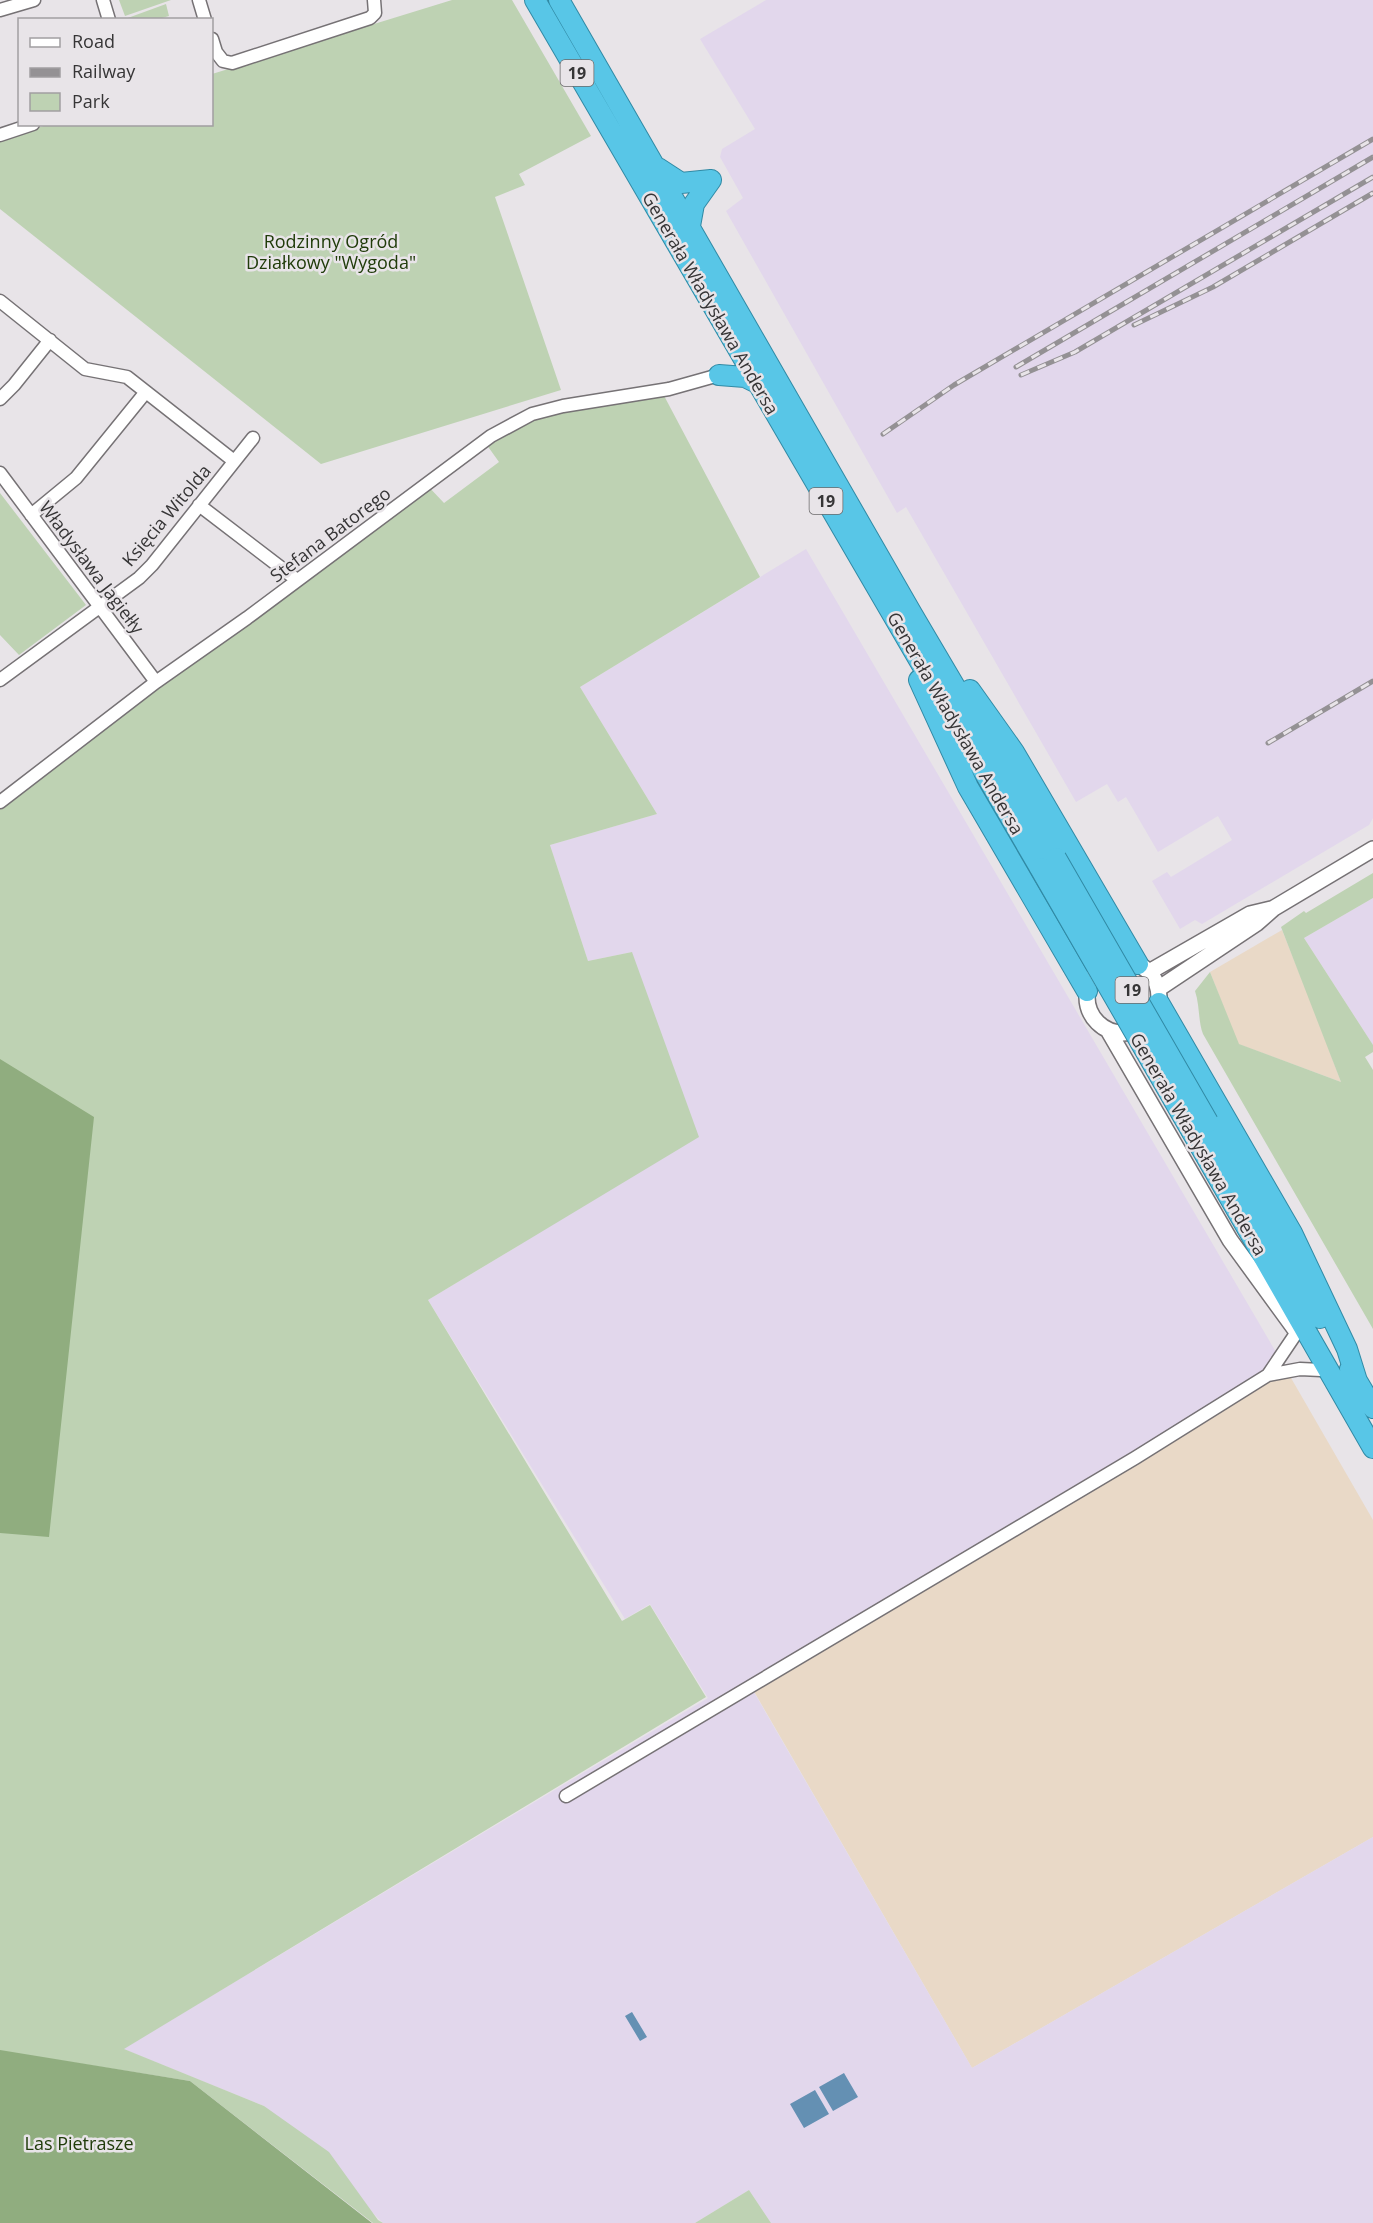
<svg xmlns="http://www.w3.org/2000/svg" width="1373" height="2223" font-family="'Open Sans',sans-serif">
<rect width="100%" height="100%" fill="#e8e4e8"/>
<path fill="#e9d9c7" d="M1282,930L1313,1007L1341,1082L1238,1044L1210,972Z
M1287,1371L1373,1520V1837L972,2068L748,1681Z"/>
<path fill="#e2d7ec" d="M766,0H1373V818L1369,825L1202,924L1195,920L1180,929L1152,881L1167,872L1171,877L1232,840L1218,816L1158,852L1126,797L1118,802L1107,784L1076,802L906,507L897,513L726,211L743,198L720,157L722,149L755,129L700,39Z
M806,549L1287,1371L748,1682L972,2068L1373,1837V2223H771L749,2190L695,2223H383L264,2106L123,2049L708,1698L650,1604L625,1619L428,1300L518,1246L632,952L588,961L550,845L657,814L580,687Z
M1373,898V1045L1304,938Z"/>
<path fill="#bed2b3" d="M119,0H171L125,16Z
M452,0H512L591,136L519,174L525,185L495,197L561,390L321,464L0,209V139L47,125L212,124V74Z
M166,4L169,16L159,19H125Z
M661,390L760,577L580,687L657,814L550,845L588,961L632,952L699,1137L428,1300L622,1621L650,1605L706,1697L124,2049L264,2106L329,2152L378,2220L383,2223H373L190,2081L0,2051V802L426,484L444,503L499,462L484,441L533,415Z
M0,493L86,605L19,655L0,635Z
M1373,873V898L1304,938L1373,1045V1052L1365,1057L1373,1070V1329L1203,1034C1198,1021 1200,1006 1195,991L1210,972L1239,1044L1341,1082L1281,927L1304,911L1306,913Z
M749,2190L771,2223H695Z"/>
<path fill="#90ad7f" d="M0,1059L94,1117L49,1537L0,1533Z
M0,2050L190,2081L372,2223H0Z"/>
<path fill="#6490b3" d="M632,2012L647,2037L640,2041L625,2016Z
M844,2073L858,2097L833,2111L819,2087Z
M815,2090L829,2114L804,2128L790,2104Z"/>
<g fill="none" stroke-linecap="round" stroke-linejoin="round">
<g stroke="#767275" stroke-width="15">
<path id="minor" d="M103,0L109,20
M199,0L205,20
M0,10L34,0
M212,39L216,52L223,61L232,63L370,18L375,13L374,0
M0,135L33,124
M0,301L85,369L127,377L234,461
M0,399L14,385L50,340
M0,473L156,682
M199,505L297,580
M31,515L76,478L145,393
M0,680L139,578L152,565L253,438
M0,802L156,682L247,618L491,436L532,414L563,406L669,389L719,375
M1268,1375L1297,1332
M566,1796L1135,1458L1268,1375L1300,1369L1321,1370"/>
</g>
<g stroke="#767275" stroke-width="18">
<path id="tertiary" d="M1087 997a36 36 0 1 1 72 0a36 36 0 1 1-72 0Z
M1149,972L1250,914L1271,909
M1158,989L1257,923L1274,908L1373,849
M1108,1030L1230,1240L1297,1332"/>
</g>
<g stroke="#318aa5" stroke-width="22">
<path id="trunk" d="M535,0L1040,868
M559,0L912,614L1056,858
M658,168L681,183L711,180
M690,226L694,204L711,180
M719,375L745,377L757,383
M919,680L968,787L1087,991
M970,690L1014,752L1138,964
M1159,1003L1292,1233L1347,1349L1357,1381
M1208,1122L1320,1318
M1192,1132L1373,1448
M1350,1369L1373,1408"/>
</g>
<use href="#minor" stroke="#fff" stroke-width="12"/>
<use href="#tertiary" stroke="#fff" stroke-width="15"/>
<use href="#trunk" stroke="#58c6e7" stroke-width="20"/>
<g stroke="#949194" stroke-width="5">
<path id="rail" d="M1134,325L1213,287L1373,193
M1016,367L1373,157
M1021,375L1075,352L1373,177
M883,434L954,385L1373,139
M1268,743L1373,681"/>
</g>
<use href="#rail" stroke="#e8e4e8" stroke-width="3" stroke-dasharray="9" stroke-linecap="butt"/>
<g stroke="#318aa5" stroke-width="22" stroke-linecap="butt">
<path id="trunk-bridge" d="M1056,858L1208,1122
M1040,868L1192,1132"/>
</g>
<use href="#trunk-bridge" stroke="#58c6e7" stroke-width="20"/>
</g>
<g text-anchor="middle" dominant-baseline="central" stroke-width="5" stroke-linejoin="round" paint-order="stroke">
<g fill="#e8e4e8" stroke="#6b6a6b" stroke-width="1.5">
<rect x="560.5" y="60" width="33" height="26" rx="4.5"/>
<rect x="809.5" y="488" width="33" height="26" rx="4.5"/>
<rect x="1115.5" y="977" width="33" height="26" rx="4.5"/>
</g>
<g font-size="16" font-weight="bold" fill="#363536">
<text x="577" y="73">19</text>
<text x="826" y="501">19</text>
<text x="1132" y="990">19</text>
</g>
<g font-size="18" fill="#203c0a" stroke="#e8e4e8">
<text x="331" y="241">Rodzinny Ogród<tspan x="331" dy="21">Działkowy "Wygoda"</tspan></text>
<text x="79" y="2143">Las Pietrasze</text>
</g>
<g font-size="18" fill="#363536" stroke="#e8e4e8">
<text transform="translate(711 303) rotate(60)">Generała Władysława Andersa</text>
<text transform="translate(166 515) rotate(-50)">Księcia Witolda</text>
<text transform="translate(330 534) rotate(-37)">Stefana Batorego</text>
<text transform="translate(92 567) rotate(53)">Władysława Jagiełły</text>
<text transform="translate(956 723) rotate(60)">Generała Władysława Andersa</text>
<text transform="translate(1199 1144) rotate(60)">Generała Władysława Andersa</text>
</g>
</g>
<rect x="18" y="18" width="195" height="108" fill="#e8e4e8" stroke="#a19ea1" stroke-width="1.5"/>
<rect x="30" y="38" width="30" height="9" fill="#ffffff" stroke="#a19ea1" stroke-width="1.5"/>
<text x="72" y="48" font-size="18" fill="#363536">Road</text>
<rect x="30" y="68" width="30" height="9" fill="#949194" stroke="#a19ea1" stroke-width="1.5"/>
<text x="72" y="78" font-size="18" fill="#363536">Railway</text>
<rect x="30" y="93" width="30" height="18" fill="#bed2b3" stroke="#a19ea1" stroke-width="1.5"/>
<text x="72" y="108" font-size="18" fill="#363536">Park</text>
</svg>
